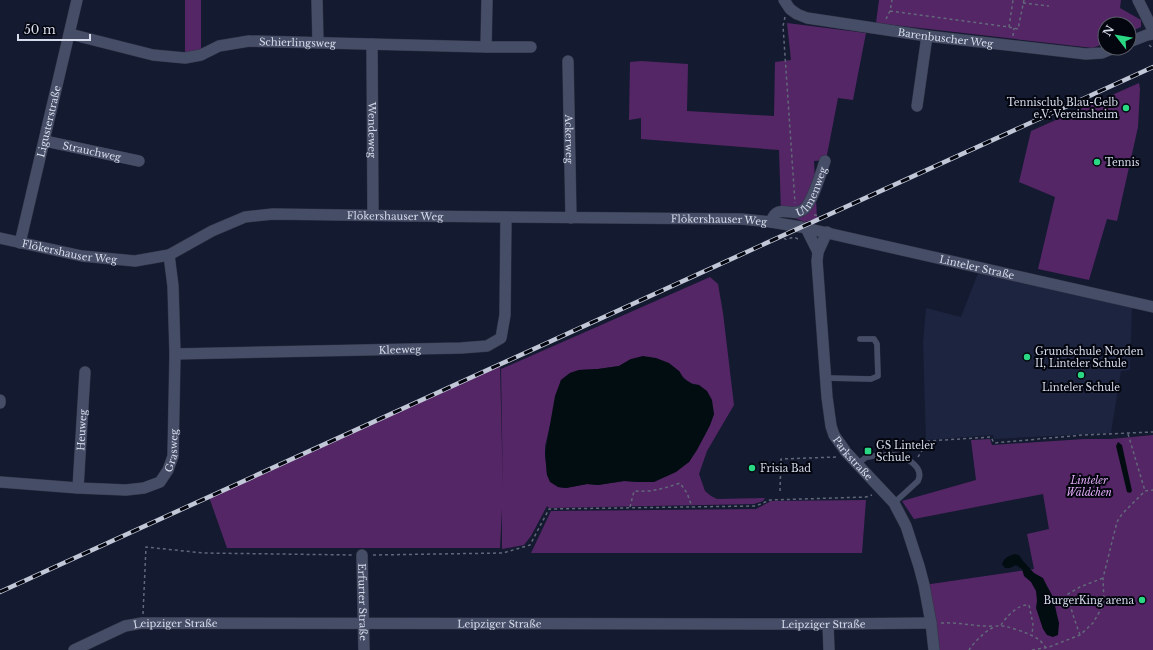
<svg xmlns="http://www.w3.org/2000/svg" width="1153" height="650" font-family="'Libre Baskerville',serif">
<rect width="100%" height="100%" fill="#141a30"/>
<path fill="#1c243f" d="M978,273L1132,307L1130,370L1121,371L1111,433L994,439L993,435L926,440L923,343L926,308L961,317Z"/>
<path fill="#552665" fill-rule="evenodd" d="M185,0H201V51L185,55Z
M879,0H1121L1120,8L1141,20V27L1129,32V24H1105V43L1093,48L876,23Z
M787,23L866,33L853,100L838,98L826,160L814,161L817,218L805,222L781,213L779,150L641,139V118L629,120L630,62L641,61L688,64L687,111L774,116L775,62L791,60Z
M1139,83L1140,89L1138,127L1117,221L1107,219L1089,280L1038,269L1055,197L1019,182L1031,131Z
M710,277L718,284L723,313L734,405L707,451L699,474L705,491L711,496L717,499L765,498L763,501L754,504L549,508L547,506L531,536L524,545L502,549V508L500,548H227L209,497L500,364L503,492L501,369ZM631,359L679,371C684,379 689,384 699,385L714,414L710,425L705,435L689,462L639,482L624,481L598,485L587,484L566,488L558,487L547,475L545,453V446L561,380L570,373L579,370L598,369L619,366Z
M1153,435V650H934L924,585L1034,569L1027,534L1049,529L1043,494L914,519L902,501L976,480L971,440L990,439L992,445L1084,439H1111Z
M866,500L862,553H531L551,511L756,509L771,501Z"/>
<path fill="#020d12" d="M643,356L656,358L669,363L679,371L683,378L692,384L699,385L707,391L712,400L714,414L710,425L697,450L689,462L676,472L654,482H639L624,481L598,485L587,484L566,488L558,487L550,482L547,475L545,453L555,396L561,380L570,373L579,370L598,369L619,366L631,359Z
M1118,442L1122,445L1132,491L1130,493L1127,492L1116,446Z
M1015,554L1019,555L1023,561L1034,573L1043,578L1046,584L1053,597L1057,615L1059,623L1058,635L1053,637L1047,635L1043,629L1036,608L1037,601L1036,591L1031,582L1024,576L1022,569L1016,565L1010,568H1005L1002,564C1005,557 1008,556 1015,554Z"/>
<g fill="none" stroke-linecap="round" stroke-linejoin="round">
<g stroke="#313446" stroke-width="6">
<path id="service" d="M826,378L871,379L878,376L877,344L874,339H860
M858,465C860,462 862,460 865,458C870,456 888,454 894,455C905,456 925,467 918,481L894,503"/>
</g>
<g stroke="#313446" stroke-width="12">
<g id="minor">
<path d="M317,0L318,43"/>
<path id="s1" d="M784,0L790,9L797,14L807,18L927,36L1086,54L1102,53L1114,48"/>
<path d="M1138,0L1152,28V34"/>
<path id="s2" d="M70,34L153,55L185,58L201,55L219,46L249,41L486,47H531"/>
<path d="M1129,42L1147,35L1153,34"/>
<path id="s3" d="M372,44L373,215"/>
<path d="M486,47L487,0"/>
<path id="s4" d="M568,61L571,218"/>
<path d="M917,106L927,36"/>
<path id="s5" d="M45,141L139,161"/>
<path id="s6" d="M771,222C777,202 791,218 803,210C812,204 821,173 825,161"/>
<path d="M806,228L818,252"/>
<path id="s7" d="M827,232L818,252L817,261L827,397L831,426L834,435L846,452L894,503L906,526L919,566L924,585L931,623L934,650"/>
<path id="s8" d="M0,238L82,256L135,261L169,255L212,231L245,217L273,214L411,216L741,219L771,222L801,227L1153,307"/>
<path id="s9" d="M20,243L77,0"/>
<path id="s10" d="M175,354L461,348L487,346L501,338L505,315L506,217"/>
<path d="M0,403V400"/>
<path id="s11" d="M0,482L78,488L126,490L144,488L160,482L168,470L173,456L175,354L173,286L169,255"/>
<path id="s12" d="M78,488L85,372"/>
<path id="s13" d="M362,555L364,650"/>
<path d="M828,624L829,650"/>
<path id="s14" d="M74,650L125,626L142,623L828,624L931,623"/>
</g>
</g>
<path stroke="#62687b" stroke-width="1.5" stroke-dasharray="3 3" stroke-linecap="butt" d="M1023,3L1049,6
M890,11L1009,27L1013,0
M785,17L783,26L795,203
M886,19L890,11L892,0
M1009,27L1018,29L1024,0
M1013,36L1014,28
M1149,45L1153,48
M814,215H816L821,220
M779,235C788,241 784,240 794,237L800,240
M1128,434L1145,491
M918,457L928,441L991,437L994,443L1083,435L1153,432
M780,491L781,459L837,457
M630,507L634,491C653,492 662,489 680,483L687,493L692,507
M373,555L503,553L530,545L549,509L756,506L770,500L866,497L872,495
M143,614L146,547L203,553L353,555
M941,623C959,622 977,627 995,626
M1001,625C1007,616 1018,604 1029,605L1033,624L1032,636
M1080,635C1075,621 1070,608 1068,594L1080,587L1103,578
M969,650C974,642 988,628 997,626C1004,624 1031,634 1038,639C1041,641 1044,645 1046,648
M1032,650L1049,647L1080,635L1093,623L1104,604L1103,578L1117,522L1122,514L1145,491L1153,490"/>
<use href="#service" stroke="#464e67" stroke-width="5.5"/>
<use href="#minor" stroke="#464e67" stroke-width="11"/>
<g stroke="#c1c7d6" stroke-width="4.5">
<path id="rail" d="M0,592L1153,67"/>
</g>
<use href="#rail" stroke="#04060f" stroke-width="3" stroke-dasharray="9" stroke-linecap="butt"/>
</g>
<g fill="#2ad884" stroke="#04060f" stroke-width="1.5">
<circle cx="1126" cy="108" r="4"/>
<circle cx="1097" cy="162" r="4"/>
<circle cx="1027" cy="357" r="4"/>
<circle cx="1081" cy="375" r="4"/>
<rect x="864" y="447" width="8" height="8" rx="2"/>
<circle cx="752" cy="468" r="4"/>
<circle cx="1142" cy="600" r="4"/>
</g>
<g text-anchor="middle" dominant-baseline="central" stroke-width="4" stroke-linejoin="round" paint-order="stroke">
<g font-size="10" fill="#d6dceb" stroke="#04060f">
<text stroke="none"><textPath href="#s1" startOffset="170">Barenbuscher Weg</textPath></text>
<text stroke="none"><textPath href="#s2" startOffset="233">Schierlingsweg</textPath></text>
<text stroke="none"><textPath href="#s9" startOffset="125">Ligusterstraße</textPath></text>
<text stroke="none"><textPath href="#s3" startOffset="86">Wendeweg</textPath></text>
<text stroke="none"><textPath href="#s4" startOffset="78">Ackerweg</textPath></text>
<text stroke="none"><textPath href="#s5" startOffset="48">Strauchweg</textPath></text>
<text stroke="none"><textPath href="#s6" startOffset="58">Ulmenweg</textPath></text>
<text stroke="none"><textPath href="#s8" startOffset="407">Flökershauser Weg</textPath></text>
<text stroke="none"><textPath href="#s8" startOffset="731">Flökershauser Weg</textPath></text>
<text stroke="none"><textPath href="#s8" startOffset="71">Flökershauser Weg</textPath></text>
<text stroke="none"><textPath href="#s8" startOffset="994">Linteler Straße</textPath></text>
<text stroke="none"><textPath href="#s10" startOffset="225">Kleeweg</textPath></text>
<text stroke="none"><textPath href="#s12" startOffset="58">Heuweg</textPath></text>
<text stroke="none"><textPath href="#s11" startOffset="196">Grasweg</textPath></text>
<text stroke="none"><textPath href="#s7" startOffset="236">Parkstraße</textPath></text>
<text stroke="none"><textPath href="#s13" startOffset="47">Erfurter Straße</textPath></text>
<text stroke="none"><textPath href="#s14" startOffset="431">Leipziger Straße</textPath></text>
<text stroke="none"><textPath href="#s14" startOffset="107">Leipziger Straße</textPath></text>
<text stroke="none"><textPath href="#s14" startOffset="755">Leipziger Straße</textPath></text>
</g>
<g font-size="10" fill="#d6dceb" stroke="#04060f" text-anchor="start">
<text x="1118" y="102" text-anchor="end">Tennisclub Blau-Gelb<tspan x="1118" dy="12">e.V. Vereinsheim</tspan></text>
<text x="1105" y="162">Tennis</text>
<text x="1035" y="351">Grundschule Norden<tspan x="1035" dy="12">II, Linteler Schule</tspan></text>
<text x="1081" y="387" text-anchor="middle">Linteler Schule</text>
<text x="876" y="445">GS Linteler<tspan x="876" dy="12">Schule</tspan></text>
<text x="760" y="468">Frisia Bad</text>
<text x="1134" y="600" text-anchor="end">BurgerKing arena</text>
</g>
<g font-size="10" font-style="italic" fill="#e1aaf6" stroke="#04060f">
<text x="1089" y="480">Linteler<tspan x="1089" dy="12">Wäldchen</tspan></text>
</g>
</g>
<g transform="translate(1117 36) rotate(301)"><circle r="19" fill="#04060f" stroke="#585c67"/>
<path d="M0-3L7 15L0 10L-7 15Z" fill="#2ad884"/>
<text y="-6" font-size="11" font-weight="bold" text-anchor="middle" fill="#d6dceb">N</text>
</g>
<path d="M18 34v6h72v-6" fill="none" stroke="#d6dceb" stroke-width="2"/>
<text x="24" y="34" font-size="12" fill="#d6dceb" stroke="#04060f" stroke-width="3" paint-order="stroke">50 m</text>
</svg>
